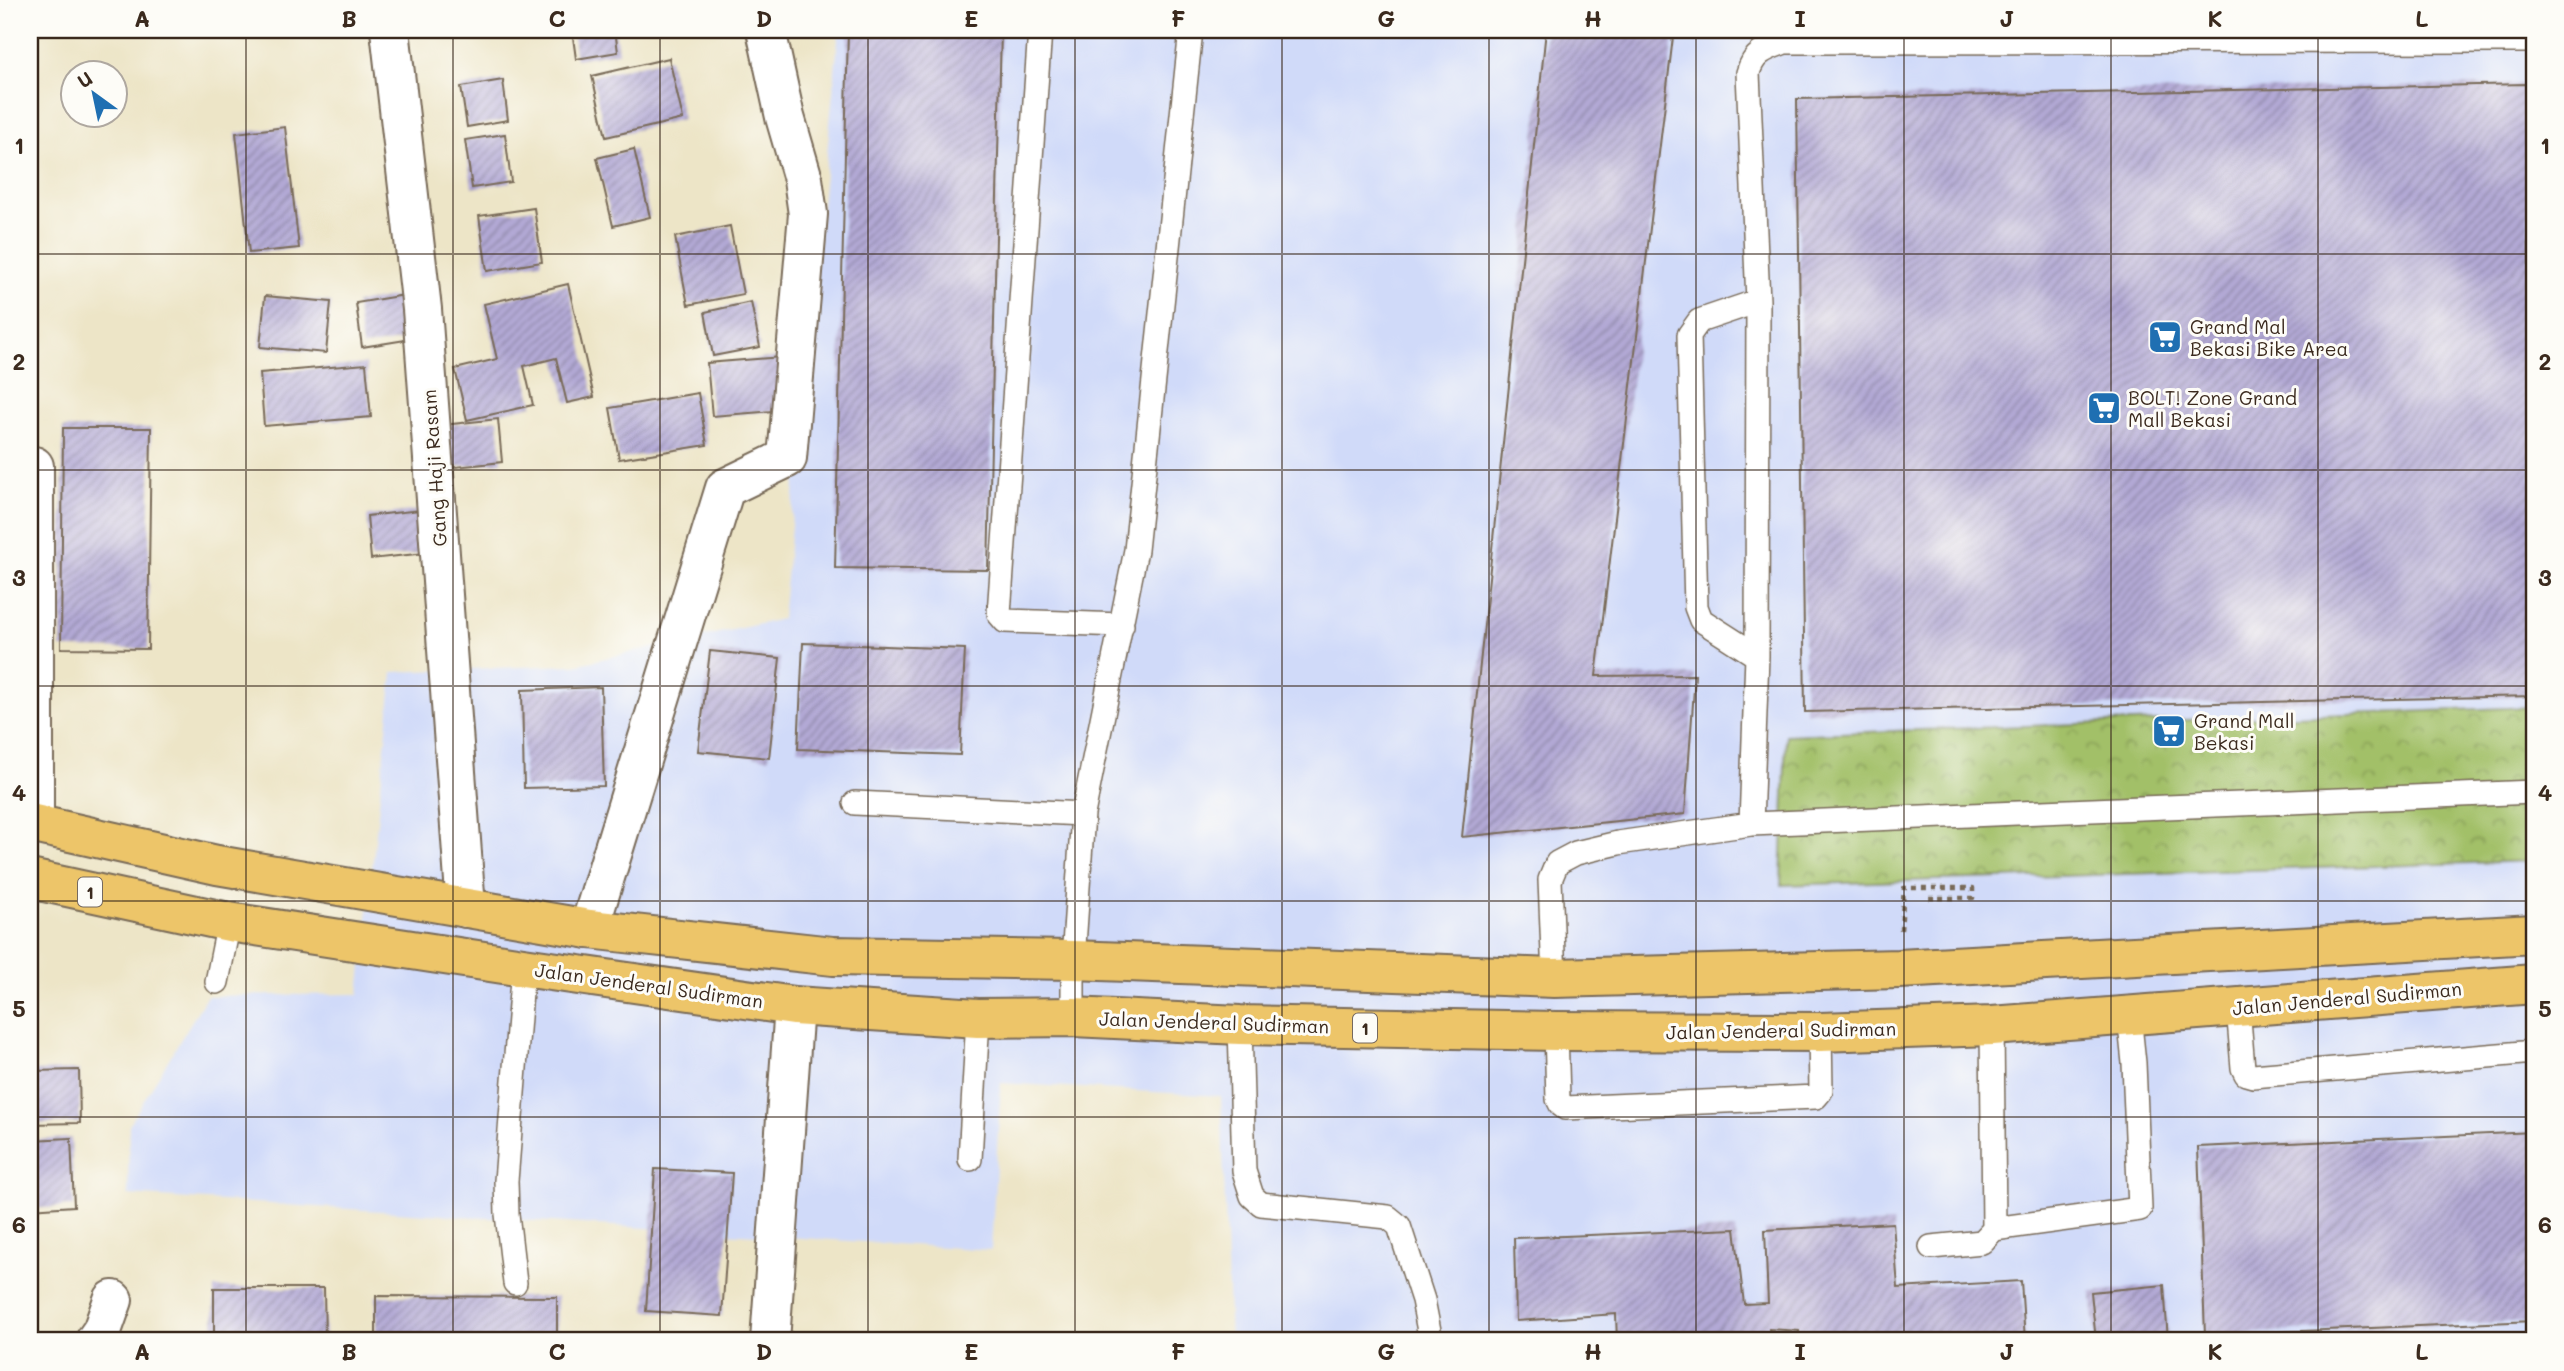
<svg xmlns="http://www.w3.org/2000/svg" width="2564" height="1371" font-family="Mali,sans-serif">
<defs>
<pattern id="park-crowns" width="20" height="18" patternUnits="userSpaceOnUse" patternTransform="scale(1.75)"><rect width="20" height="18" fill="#a2c068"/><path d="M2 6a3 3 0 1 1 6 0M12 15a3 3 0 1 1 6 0" fill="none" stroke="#859c55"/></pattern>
<pattern id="building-hatch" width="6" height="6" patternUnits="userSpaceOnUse" patternTransform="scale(1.75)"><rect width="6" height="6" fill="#b2a9d5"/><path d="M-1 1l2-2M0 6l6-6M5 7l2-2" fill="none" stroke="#928aac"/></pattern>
</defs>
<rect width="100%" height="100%" fill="#fdfcf7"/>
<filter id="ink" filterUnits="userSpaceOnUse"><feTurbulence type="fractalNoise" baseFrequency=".0143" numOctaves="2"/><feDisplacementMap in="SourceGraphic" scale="14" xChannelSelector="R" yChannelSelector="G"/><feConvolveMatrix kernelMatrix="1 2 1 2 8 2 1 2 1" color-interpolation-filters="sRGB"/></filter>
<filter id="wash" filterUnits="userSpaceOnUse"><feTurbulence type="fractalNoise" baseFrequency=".00686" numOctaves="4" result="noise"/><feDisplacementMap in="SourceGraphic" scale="28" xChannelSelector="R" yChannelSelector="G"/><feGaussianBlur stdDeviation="1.57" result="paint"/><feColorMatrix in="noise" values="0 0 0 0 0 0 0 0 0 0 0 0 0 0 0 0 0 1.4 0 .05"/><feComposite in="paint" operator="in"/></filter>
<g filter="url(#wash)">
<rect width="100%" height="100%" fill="#ede5c7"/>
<path fill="#d0daf9" d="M839,30H2534V1341H1230L1221,1096L1001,1083L991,1250L128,1195L129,1125L207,996L359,994L393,672L575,665L782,619Z"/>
<path fill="url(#park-crowns)" stroke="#6e7543" stroke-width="2" d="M2534,707V861L1781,885L1786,735Z"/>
<g id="blocks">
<path fill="url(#building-hatch)" d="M572,30H615L618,52L576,59Z
M848,30H1001L988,570L835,568Z
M1546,30H1853V32L1673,37L1596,676L1695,675L1685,814L1462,837Z
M669,58L683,119L606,137L592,76Z
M503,80L508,120L467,127L461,87Z
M2527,84L2534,696L1805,712L1797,99Z
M285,127L299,248L249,253L236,133Z
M505,134L511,182L472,188L465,140Z
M634,149L650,217L613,226L597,158Z
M534,208L542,262L487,271L479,216Z
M730,226L743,294L688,305L675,237Z
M568,284L594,397L567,403L556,358L524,366L533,405L467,420L455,369L497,359L484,304Z
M417,293L424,337L362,347L356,303Z
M265,296L331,302L326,353L260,347Z
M751,302L760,347L713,356L705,312Z
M782,357L786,410L712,416L707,363Z
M366,364L371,417L264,426L260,373Z
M698,393L707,445L619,459L610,408Z
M498,419L502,462L447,468L443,425Z
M63,428H151L148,649L61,648Z
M420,510L425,553L371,559L367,516Z
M803,643L965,649L960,755L798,749Z
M710,651L780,658L769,758L698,751Z
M601,687L604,786L524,788L522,690Z
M79,1070L80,1123L30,1124V1071Z
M2534,1132V1321L2205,1335L2198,1147Z
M71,1138L74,1206L30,1209V1140Z
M655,1169L732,1173L722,1316L646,1311Z
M1893,1223L1898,1288L2021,1281L2025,1341H1800L1799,1331L1769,1329L1770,1341H1617L1616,1314L1516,1321L1514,1238L1735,1229L1744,1304L1768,1303L1765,1230Z
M2164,1285L2168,1341H2096L2091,1292Z
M214,1288H324L325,1341H214Z
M376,1296L557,1297V1341H376Z"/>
</g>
</g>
<g filter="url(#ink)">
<use href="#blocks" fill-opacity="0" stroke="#796b59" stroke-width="2"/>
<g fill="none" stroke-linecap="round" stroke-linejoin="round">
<g stroke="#796b59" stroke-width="26">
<path id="lane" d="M1040,30L999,614L1005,621L1122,625
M1757,656L1701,620L1696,607L1689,335L1699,321L1758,301
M855,803L1083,814
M1751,824L1757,656L1758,301L1748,73C1754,52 1766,49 1785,42L2534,41
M1554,978L1550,880L1557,863L1576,853L1618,843L1751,824L2534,792
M217,982L229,922
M2238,1007L2243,1068L2246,1074L2253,1076L2534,1052
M1073,1017V960L1083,814L1136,550L1191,30
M1240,1025L1244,1171L1252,1196L1261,1204L1388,1217L1399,1226L1423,1300L1431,1341
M1556,1031L1558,1099L1561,1105L1565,1108L1816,1097L1821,1091L1820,1032
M970,1159L978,1018
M1994,1229L2140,1209L2134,1063L2129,1015
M1931,1247L1982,1242L1994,1229L1992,1026
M515,1283L507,1214L506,1181L523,967"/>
</g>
<g stroke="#796b59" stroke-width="42">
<path id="street" d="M390,30L422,309L466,908
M34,466V824
M589,929L725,488L787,458L808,214L803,179L785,117L766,30
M95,1341L102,1331L113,1300
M770,1341L794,1006"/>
</g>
<g stroke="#796b59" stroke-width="42">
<path id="highway" d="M30,823L217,865L589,929L833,956L1073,960L1554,978L1899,969L2534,934
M30,879L229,922L523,967L794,1006L978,1018L1073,1017L1240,1025L1556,1031L1820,1032L1992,1026L2534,984"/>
</g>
<path stroke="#796b59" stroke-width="4.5" stroke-dasharray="5 5" stroke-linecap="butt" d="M1901,930L1904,888H1973V898H1927"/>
<use href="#lane" stroke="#fff" stroke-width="23"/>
<use href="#street" stroke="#fff" stroke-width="38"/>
<use href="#highway" stroke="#edc569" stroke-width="38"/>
</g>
</g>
<path fill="none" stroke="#3b2a1e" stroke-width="2" stroke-opacity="0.55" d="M246,30V1341M453,30V1341M660,30V1341M868,30V1341M1075,30V1341M1282,30V1341M1489,30V1341M1696,30V1341M1904,30V1341M2111,30V1341M2318,30V1341M30,254H2534M30,470H2534M30,686H2534M30,901H2534M30,1117H2534"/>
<defs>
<g id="supermarket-square" transform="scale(1.75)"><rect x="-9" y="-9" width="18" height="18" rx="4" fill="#1f6fb2" stroke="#fdfcf7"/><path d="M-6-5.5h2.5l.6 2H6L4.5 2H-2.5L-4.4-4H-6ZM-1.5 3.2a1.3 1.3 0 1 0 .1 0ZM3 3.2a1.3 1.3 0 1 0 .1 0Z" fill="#fff"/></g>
</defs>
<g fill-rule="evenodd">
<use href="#supermarket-square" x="2165" y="337"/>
<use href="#supermarket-square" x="2104" y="408"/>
<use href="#supermarket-square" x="2169" y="731"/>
</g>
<g text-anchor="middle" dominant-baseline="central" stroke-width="6" stroke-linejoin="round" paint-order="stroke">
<g fill="#fdfcf7" stroke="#75695f" stroke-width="2">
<rect x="78" y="877.5" width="24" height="29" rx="5"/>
<rect x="1353" y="1013.5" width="24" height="29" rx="5"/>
</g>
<g font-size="18" font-weight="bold" fill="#3b2a1e">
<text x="90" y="892">1</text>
<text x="1365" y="1028">1</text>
</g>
<g font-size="19" fill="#3b2a1e" stroke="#fdfcf7" text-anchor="start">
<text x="2190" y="326">Grand Mal<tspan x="2190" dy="22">Bekasi Bike Area</tspan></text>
<text x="2128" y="397">BOLT! Zone Grand<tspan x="2128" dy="22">Mall Bekasi</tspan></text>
<text x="2194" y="720">Grand Mall<tspan x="2194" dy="22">Bekasi</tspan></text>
</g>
<g font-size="19" fill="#3b2a1e" stroke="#fdfcf7">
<text transform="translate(434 468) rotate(-94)">Gang Haji Rasam</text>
<text transform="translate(649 985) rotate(8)">Jalan Jenderal Sudirman</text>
<text transform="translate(2347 998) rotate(-5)">Jalan Jenderal Sudirman</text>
<text transform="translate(1214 1022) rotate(2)">Jalan Jenderal Sudirman</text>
<text transform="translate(1781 1030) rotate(-1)">Jalan Jenderal Sudirman</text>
</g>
</g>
<rect width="2564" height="1371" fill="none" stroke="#fdfcf7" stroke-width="77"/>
<g transform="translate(94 94) rotate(327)"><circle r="33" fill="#fdfcf7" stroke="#afa8a0" stroke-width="2"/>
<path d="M0-5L12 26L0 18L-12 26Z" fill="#1f6fb2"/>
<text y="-10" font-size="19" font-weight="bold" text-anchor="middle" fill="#3b2a1e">U</text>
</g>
<rect x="38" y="38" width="2488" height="1294" fill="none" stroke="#3b2a1e" stroke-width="2.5"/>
<g font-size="23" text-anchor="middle" font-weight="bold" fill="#3b2a1e">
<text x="142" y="27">A</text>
<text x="349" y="27">B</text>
<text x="557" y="27">C</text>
<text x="764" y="27">D</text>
<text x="971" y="27">E</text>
<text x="1178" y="27">F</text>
<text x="1386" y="27">G</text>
<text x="1593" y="27">H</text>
<text x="1800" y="27">I</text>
<text x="2007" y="27">J</text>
<text x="2215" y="27">K</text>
<text x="2422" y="27">L</text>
<text x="19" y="154">1</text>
<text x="2545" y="154">1</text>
<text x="19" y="370">2</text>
<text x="2545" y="370">2</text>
<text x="19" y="586">3</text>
<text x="2545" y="586">3</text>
<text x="19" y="801">4</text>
<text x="2545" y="801">4</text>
<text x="19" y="1017">5</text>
<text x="2545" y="1017">5</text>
<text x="19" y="1233">6</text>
<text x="2545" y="1233">6</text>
<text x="142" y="1360">A</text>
<text x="349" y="1360">B</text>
<text x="557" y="1360">C</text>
<text x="764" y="1360">D</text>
<text x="971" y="1360">E</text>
<text x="1178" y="1360">F</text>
<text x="1386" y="1360">G</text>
<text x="1593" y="1360">H</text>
<text x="1800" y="1360">I</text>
<text x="2007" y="1360">J</text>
<text x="2215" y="1360">K</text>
<text x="2422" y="1360">L</text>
</g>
</svg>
